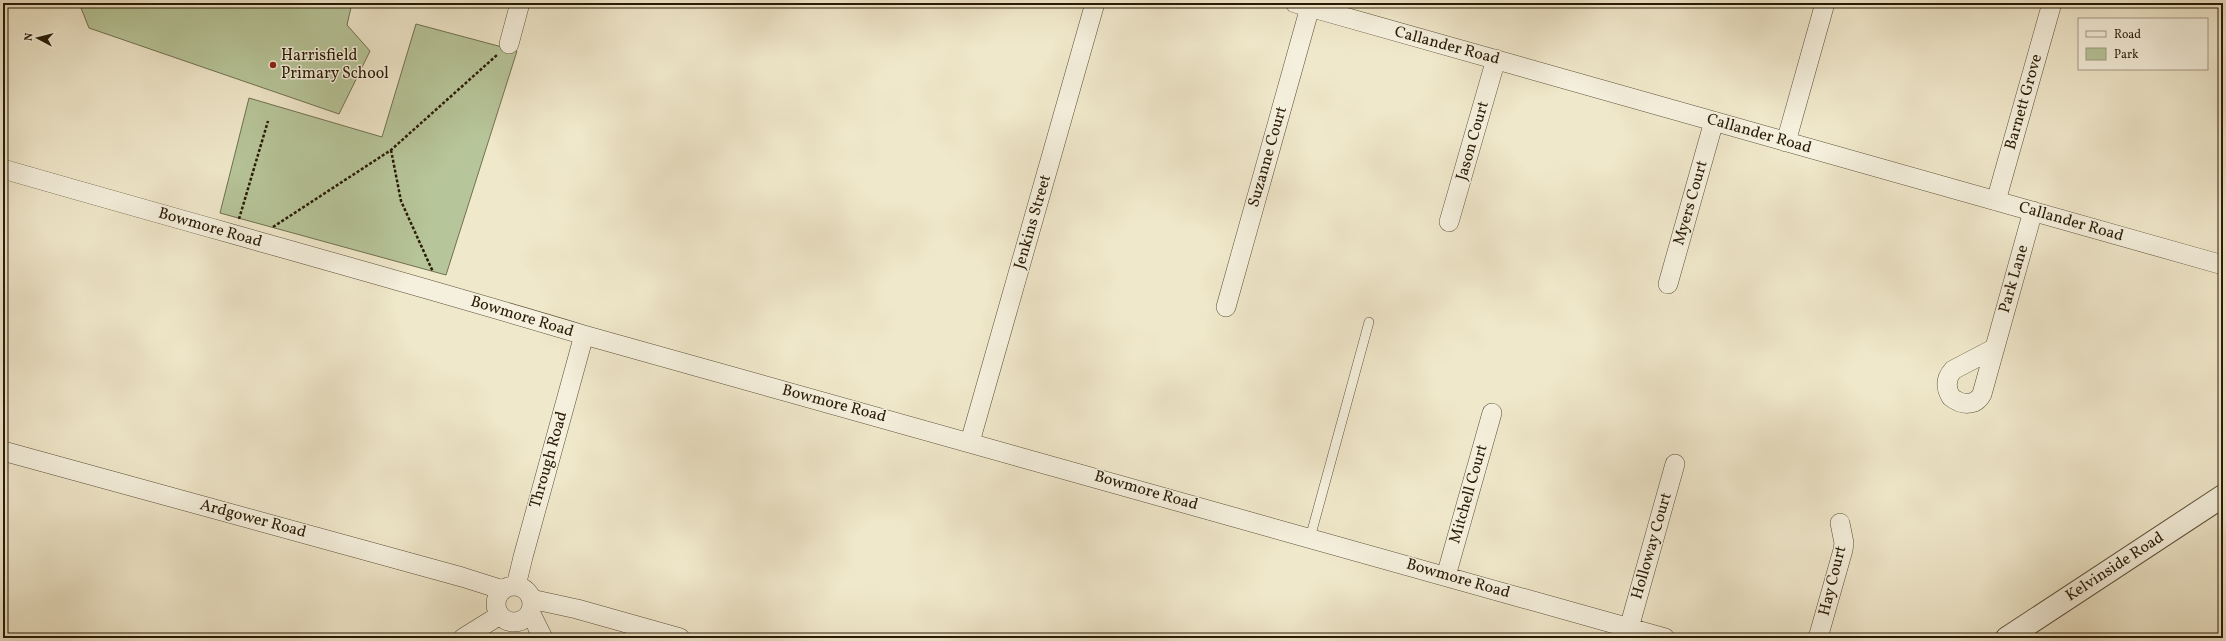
<svg xmlns="http://www.w3.org/2000/svg" width="2226" height="641" font-family="Vollkorn,serif">
<rect width="100%" height="100%" fill="#f0e8cb"/>
<filter id="stains"><feTurbulence type="fractalNoise" baseFrequency=".005" numOctaves="4"/><feColorMatrix values="0 0 0 0 .2 0 0 0 0 .09 0 0 0 0 .02 0 0 0 .5 -.17"/></filter>
<radialGradient id="worn" r=".72"><stop offset=".6" stop-color="#630" stop-opacity="0"/><stop offset="1" stop-color="#630" stop-opacity=".3"/></radialGradient>
<path fill="#b7c69a" stroke="#707050" d="M79,3H352L347,25L370,51L339,114L89,28Z
M416,24L517,51L446,275L220,213L249,98L382,137Z"/>
<g fill="none" stroke-linecap="round" stroke-linejoin="round">
<g stroke="#5a4e36" stroke-width="10">
<path id="service" d="M1310,538L1369,322"/>
</g>
<g stroke="#5a4e36" stroke-width="20">
<path id="minor" d="M1295,3L2223,265
M509,44L520,3
M1786,142L1825,3
M3,169C197,225 391,277 584,335L1665,638
M1996,201L2052,3
M1449,222L1496,59
M1668,284L1714,121
M1226,307L1310,7
M1995,348L1953,370C1946,378 1945,387 1951,397C1961,405 1975,407 1982,394L2033,211
M970,442L1095,3
M3,451L462,577L503,590
M1446,576L1492,413
M516,586L523,557L584,335
M496 604a18 18 0 1 1 36 0a18 18 0 1 1-36 0Z
M531,599L577,609L680,638
M530,612L543,638
M1629,628L1675,464
M463,638L500,615
M1818,638L1843,550L1844,543L1840,523"/>
</g>
<g stroke="#5a4e36" stroke-width="24">
<path id="tertiary" d="M2007,638L2223,496"/>
</g>
<path stroke="#281a05" stroke-width="2.5" stroke-dasharray="3 2" stroke-linecap="butt" d="M391,150L401,201L433,272
M239,219L268,121
M273,227L391,150L497,55"/>
<use href="#service" stroke="#f5f0dd" stroke-width="9"/>
<use href="#minor" stroke="#f5f0dd" stroke-width="19"/>
<use href="#tertiary" stroke="#f5f0dd" stroke-width="22"/>
</g>
<circle fill="#8f2418" stroke="#f5f0dd" stroke-width="1.5" cx="273" cy="65" r="4"/>
<g text-anchor="middle" dominant-baseline="central" stroke-width="3" stroke-linejoin="round" paint-order="stroke">
<g font-size="16" fill="#281a05" stroke="#f5f0dd">
<text transform="translate(1447 46) rotate(15)">Callander Road</text>
<text transform="translate(2024 102) rotate(-74)">Barnett Grove</text>
<text transform="translate(1759 134) rotate(16)">Callander Road</text>
<text transform="translate(1473 141) rotate(-74)">Jason Court</text>
<text transform="translate(1268 157) rotate(-74)">Suzanne Court</text>
<text transform="translate(1691 203) rotate(-74)">Myers Court</text>
<text transform="translate(1033 222) rotate(-74)">Jenkins Street</text>
<text transform="translate(2071 222) rotate(16)">Callander Road</text>
<text transform="translate(210 228) rotate(16)">Bowmore Road</text>
<text transform="translate(2014 279) rotate(-74)">Park Lane</text>
<text transform="translate(522 317) rotate(17)">Bowmore Road</text>
<text transform="translate(834 404) rotate(15)">Bowmore Road</text>
<text transform="translate(549 460) rotate(-74)">Through Road</text>
<text transform="translate(1146 491) rotate(16)">Bowmore Road</text>
<text transform="translate(1469 494) rotate(-74)">Mitchell Court</text>
<text transform="translate(253 519) rotate(15)">Ardgower Road</text>
<text transform="translate(1652 546) rotate(-74)">Holloway Court</text>
<text transform="translate(2115 567) rotate(-33)">Kelvinside Road</text>
<text transform="translate(1458 579) rotate(16)">Bowmore Road</text>
<text transform="translate(1833 581) rotate(-76)">Hay Court</text>
</g>
<g font-size="16" fill="#281a05" stroke="#f5f0dd" text-anchor="start">
<text x="281" y="56">Harrisfield<tspan x="281" dy="18">Primary School</tspan></text>
</g>
</g>
<rect width="2226" height="641" fill="none" stroke="#f0e8cb" stroke-width="16"/>
<rect x="4" y="4" width="2218" height="633" fill="none" stroke="#281a05" stroke-width="2"/>
<rect x="8" y="8" width="2210" height="625" fill="none" stroke="#281a05"/>
<rect x="2078" y="18" width="130" height="52" fill="#f5f0dd" stroke="#a39a87"/>
<rect x="2086" y="31" width="20" height="6" fill="#f5f0dd" stroke="#a39a87"/>
<text x="2114" y="38" font-size="12" fill="#281a05">Road</text>
<rect x="2086" y="48" width="20" height="12" fill="#b7c69a" stroke="#a39a87"/>
<text x="2114" y="58" font-size="12" fill="#281a05">Park</text>
<g transform="translate(38 38) rotate(277)" stroke="#f5f0dd" stroke-width="3" paint-order="stroke">
<path d="M0-3L7 15L0 10L-7 15Z" fill="#281a05"/>
<text y="-6" font-size="11" font-weight="bold" text-anchor="middle" fill="#281a05">N</text>
</g>
<rect width="100%" height="100%" filter="url(#stains)"/>
<rect width="100%" height="100%" fill="url(#worn)"/>
</svg>
